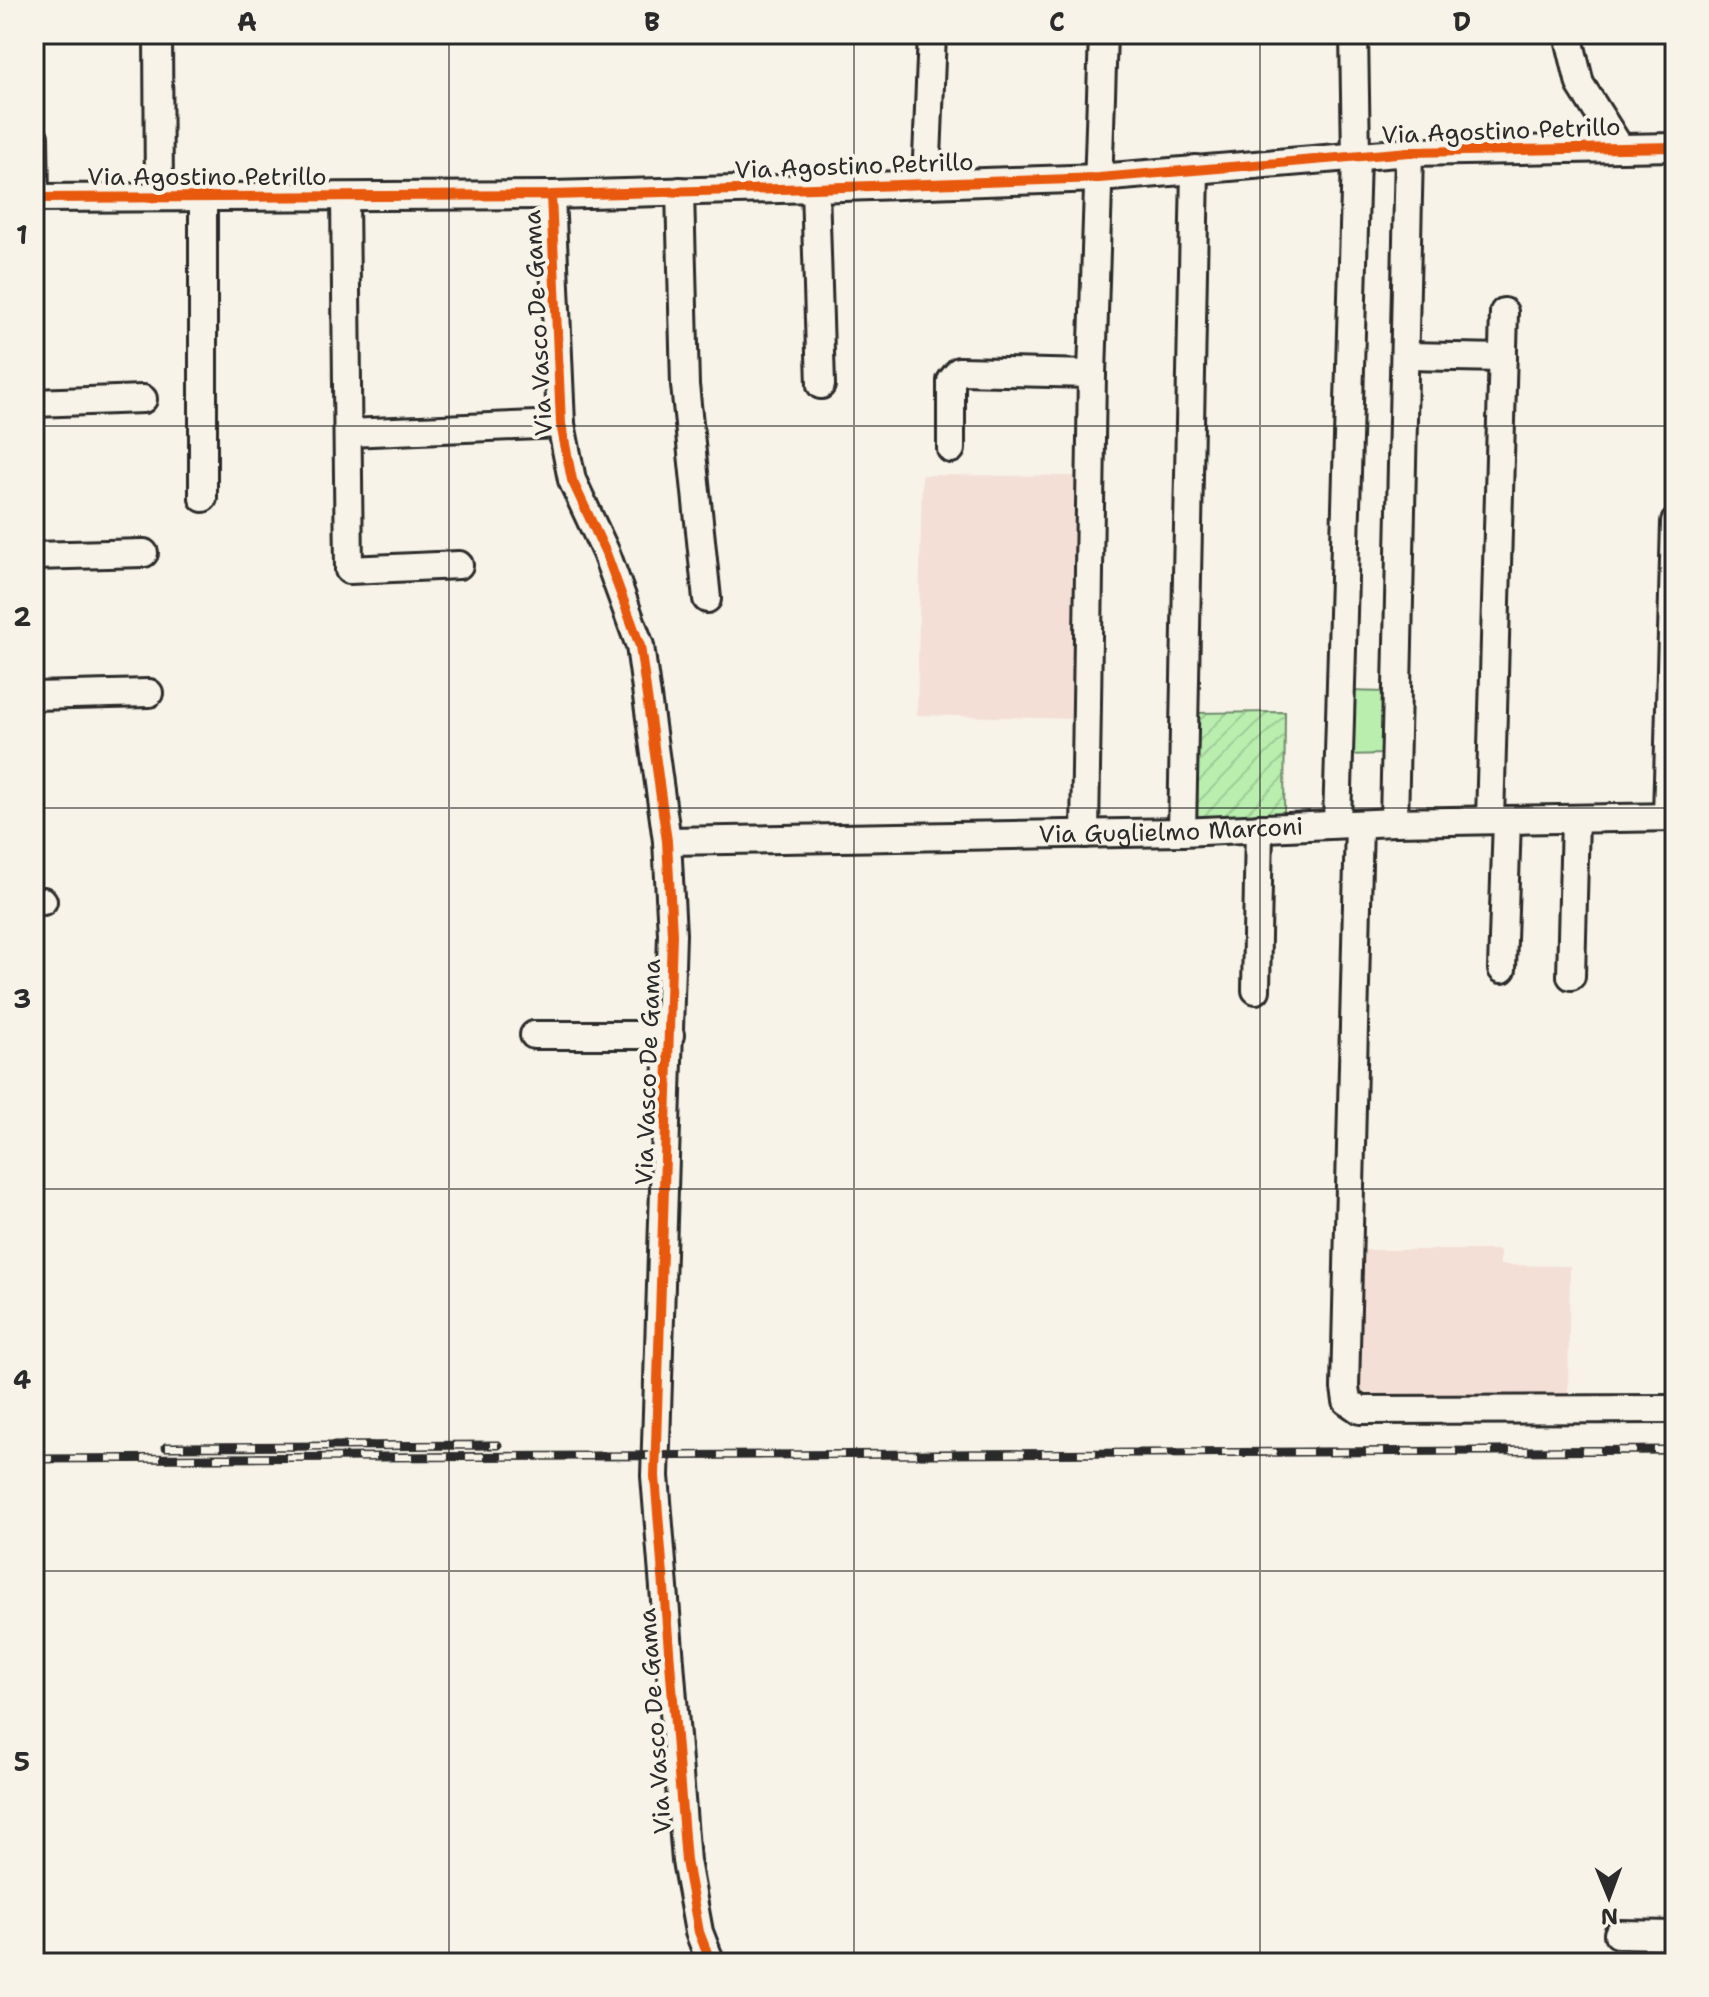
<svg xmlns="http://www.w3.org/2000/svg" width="1709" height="1997" font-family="'Shantell Sans',sans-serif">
<defs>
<pattern id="garden-furrows" width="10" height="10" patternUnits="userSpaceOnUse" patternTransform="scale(2)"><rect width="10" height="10" fill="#b9eeaf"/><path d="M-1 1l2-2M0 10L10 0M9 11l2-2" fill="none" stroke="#9fcc97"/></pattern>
</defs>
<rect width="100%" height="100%" fill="#f7f3e8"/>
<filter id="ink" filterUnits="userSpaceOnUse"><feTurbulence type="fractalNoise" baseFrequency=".0125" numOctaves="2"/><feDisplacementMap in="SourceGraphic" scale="16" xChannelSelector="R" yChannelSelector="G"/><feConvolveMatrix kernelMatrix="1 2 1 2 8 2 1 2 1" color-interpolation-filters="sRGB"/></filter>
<g filter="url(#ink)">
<path fill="#f4dfd6" d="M922,475L1080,476L1079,719L917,715Z
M1354,1250H1500V1265L1570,1266L1568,1398L1360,1399L1352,1389Z"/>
<path fill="#b9eeaf" stroke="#728c6d" stroke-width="2" d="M1346,691L1388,692L1386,754L1345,755Z"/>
<path fill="url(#garden-furrows)" stroke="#728c6d" stroke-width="2" d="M1285,712L1284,816L1187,820L1189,713Z"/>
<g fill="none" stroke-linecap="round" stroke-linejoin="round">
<g stroke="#2b2b2b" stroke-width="32">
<g id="minor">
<path d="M158,34L159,197"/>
<path d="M1568,34L1580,84L1619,146"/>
<path d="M34,137L35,198"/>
<path d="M926,183L932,34"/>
<path d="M815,188L821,385"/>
<path d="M680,191L685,385L707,599"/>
<path d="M551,195L561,424L572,480L606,553L640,646L667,841L672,934L655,1476L686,1861L699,1932L711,1963"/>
<path d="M203,197V498"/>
<path d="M345,197L349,570L459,565"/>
<path d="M34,198L551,195L815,188L1099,178L1409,152L1675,147"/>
<path d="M1407,356L1503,358"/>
<path d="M34,403L143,399"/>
<path d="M348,433L561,424"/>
<path d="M951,449V381L959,371L1092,374"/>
<path d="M34,556L144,553"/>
<path d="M34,696L149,693"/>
<path d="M1667,817L1675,522"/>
<path d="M1490,820L1504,312"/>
<path d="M1394,822L1409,152"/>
<path d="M1337,824L1356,157L1354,34"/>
<path d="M1359,824L1345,1388L1347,1401L1360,1410L1675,1409"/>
<path d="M1182,832L1195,169"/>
<path d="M1085,834L1092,374L1103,34"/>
<path id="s1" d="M667,841L1182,832L1394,822L1675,817"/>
<path d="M34,901H43"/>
<path d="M1502,969L1507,820"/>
<path d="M1571,976L1575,819"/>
<path d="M1256,990L1259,828"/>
<path d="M534,1035H670"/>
<path d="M1618,1934L1675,1935"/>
</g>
</g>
<use href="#minor" stroke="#f7f3e8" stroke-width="26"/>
<g stroke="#2b2b2b" stroke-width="9">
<path id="rail" d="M166,1447L498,1445
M34,1459L1675,1450"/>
</g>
<use href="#rail" stroke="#f7f3e8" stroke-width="6" stroke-dasharray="18" stroke-linecap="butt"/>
<g stroke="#f7f3e8" stroke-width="15">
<path id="cycleway" d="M551,195L561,424L572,480L606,553L640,646L667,841L672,934L655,1476L686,1861L699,1932L711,1963
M34,198L551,195L815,188L1099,178L1409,152L1675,147"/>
</g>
<use href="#cycleway" stroke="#e8590c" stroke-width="10"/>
</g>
</g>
<path fill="none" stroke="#2b2b2b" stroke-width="2" stroke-opacity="0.55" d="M449,34V1963M854,34V1963M1260,34V1963M34,426H1675M34,808H1675M34,1189H1675M34,1571H1675"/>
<g text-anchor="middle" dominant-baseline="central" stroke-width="8" stroke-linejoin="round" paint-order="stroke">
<g font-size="24" fill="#2b2b2b" stroke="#f7f3e8">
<text transform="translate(1501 131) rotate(-2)">Via Agostino Petrillo</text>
<text transform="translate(854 166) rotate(-2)">Via Agostino Petrillo</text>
<text x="207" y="177">Via Agostino Petrillo</text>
<text transform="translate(538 323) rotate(-93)">Via Vasco De Gama</text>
<text stroke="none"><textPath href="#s1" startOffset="504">Via Guglielmo Marconi</textPath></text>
<text transform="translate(648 1072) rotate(-88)">Via Vasco De Gama</text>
<text transform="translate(655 1721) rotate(-94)">Via Vasco De Gama</text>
</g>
</g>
<rect width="1709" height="1997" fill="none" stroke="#f7f3e8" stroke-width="88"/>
<g transform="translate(1609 1897) rotate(179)" stroke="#f7f3e8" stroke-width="6" paint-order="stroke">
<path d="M0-6L14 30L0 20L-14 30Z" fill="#2b2b2b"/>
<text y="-12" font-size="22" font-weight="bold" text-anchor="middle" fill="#2b2b2b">N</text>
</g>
<rect x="44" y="44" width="1621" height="1909" fill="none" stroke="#2b2b2b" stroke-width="3"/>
<g font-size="26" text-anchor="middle" font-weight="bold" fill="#2b2b2b">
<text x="247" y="31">A</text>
<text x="652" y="31">B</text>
<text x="1057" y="31">C</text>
<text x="1462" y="31">D</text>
<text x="22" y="244">1</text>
<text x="22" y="626">2</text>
<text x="22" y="1008">3</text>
<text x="22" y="1389">4</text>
<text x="22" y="1771">5</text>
</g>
</svg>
